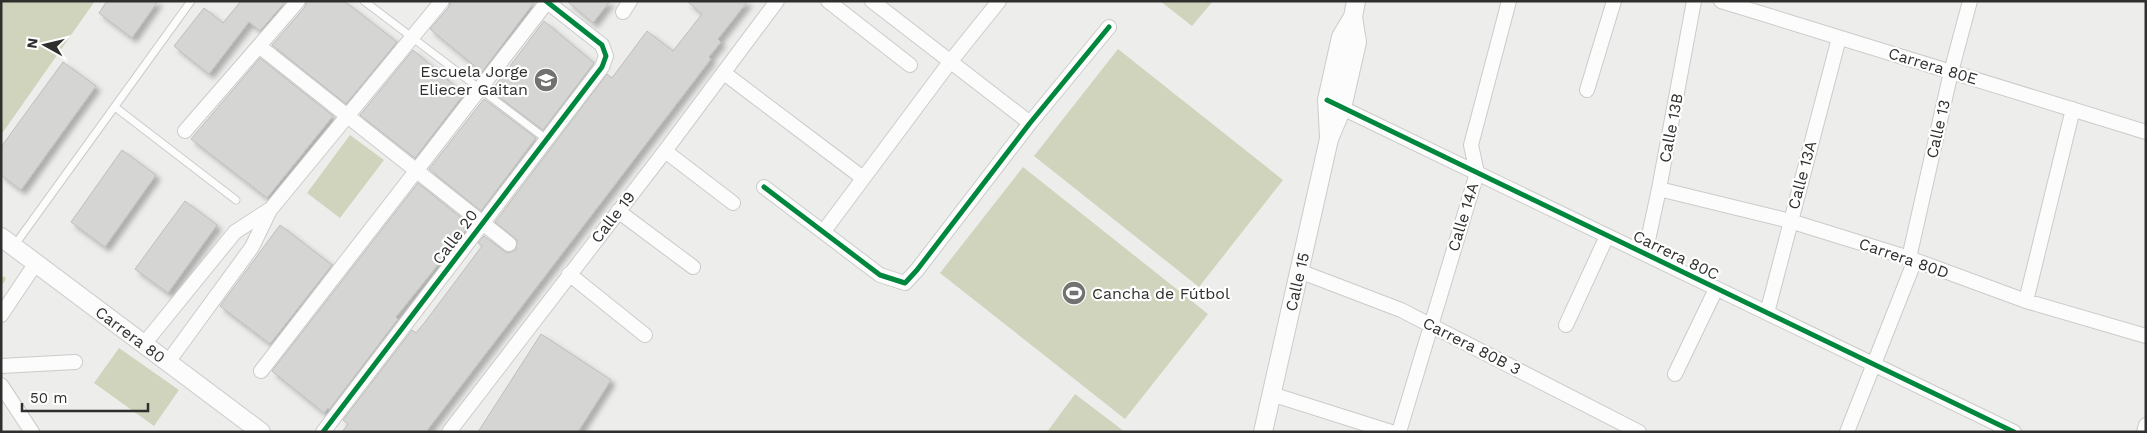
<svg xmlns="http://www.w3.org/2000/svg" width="2147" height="433" font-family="'Work Sans',sans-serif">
<defs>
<filter id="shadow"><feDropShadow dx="4.5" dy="4.5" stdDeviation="2.5" flood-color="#0004"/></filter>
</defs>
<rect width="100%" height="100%" fill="#edeeeb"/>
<path fill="#d0d4bc" d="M1,1H95L1,135Z
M1160,1H1213L1192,26Z
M1118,49L1283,180L1199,287L1034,156Z
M350,135L384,160L340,218L307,193Z
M1023,167L1208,314L1125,419L940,273Z
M119,348L179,390L154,426L94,383Z
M1075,394L1125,432H1047Z"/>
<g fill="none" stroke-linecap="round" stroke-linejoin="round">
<path stroke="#d2d9aa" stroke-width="5" d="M1,282L3,279"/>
</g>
<path fill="#d5d6d3" stroke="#bdbebc" filter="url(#shadow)" d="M107,1H158L132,38L99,13Z
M241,1H286L260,31L249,22L209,74L174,46L204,8L223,23Z
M307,1H344L397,42L346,104L272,45L305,7Z
M451,1H535L482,72L430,29L449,7Z
M567,1H610L593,23Z
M687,1H748L718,39L721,42L709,57L711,59L426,432H342L348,424L343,420L412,330L416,333L425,322L482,246L478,243L484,236L504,251L508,253L516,250L517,240L495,222L607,74L612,78L647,31L673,51L702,14Z
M544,21L594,63L543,130L491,91Z
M413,50L464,94L415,158L360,115Z
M260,58L333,116L267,198L191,139Z
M63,62L96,86L21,190L1,175V147Z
M484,99L536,138L481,211L429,169Z
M122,150L156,175L105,247L71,222Z
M418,183L470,225L396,317L398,319L329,410L328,408L324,413L272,371Z
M185,201L217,225L168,293L135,269Z
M280,225L332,265L270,344L220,306Z
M541,334L611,380L578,432H478Z"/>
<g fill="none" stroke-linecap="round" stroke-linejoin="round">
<g stroke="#cbcbc9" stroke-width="9">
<path id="service" d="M364,1L546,139
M115,107L236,200
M14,246L191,1"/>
</g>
<g stroke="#cbcbc9" stroke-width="16">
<path id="minor" d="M828,1L910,65
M872,1L1030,123
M1721,1L2146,132
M623,12L630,1
M259,46L509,244
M724,73L863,178
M1587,90L1614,1
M1334,104L2014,432
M185,131L298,1
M665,151L733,203
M764,187L880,275L905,283L917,270L1030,123L1109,27
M1659,189L1790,221L1909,258L2026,301L2146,336
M618,211L693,267
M824,231L950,62L999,1
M1645,254L1659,189L1694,1
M1909,258L1951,72L1970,1
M1299,271L1401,310L1639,432
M569,274L645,335
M2026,301L2073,109
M1767,313L1839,38
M1,315L36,263
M1566,325L1607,236
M144,344L235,232L269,210
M168,362L252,247L270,210L442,1
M1,366L75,362
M261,371L547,2
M1675,374L1716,289
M1,385L32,432
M1271,394L1391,432
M323,432L602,67L606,56L602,45L546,1
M449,432L665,151L777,1
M1399,432L1477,173L1471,145L1509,1
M1847,432L1915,260
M2144,432L2146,425"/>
</g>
<g stroke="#cbcbc9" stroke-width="20">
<g id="tertiary">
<path d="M1329,136L1327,100L1341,37L1353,17L1356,1"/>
<path id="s1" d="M1,237L261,432"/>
<path id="s2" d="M1263,432L1329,139L1342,108L1357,42L1353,17"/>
</g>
</g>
<use href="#service" stroke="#fcfcfc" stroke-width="7"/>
<use href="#minor" stroke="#fcfcfc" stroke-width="14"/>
<use href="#tertiary" stroke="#fcfcfc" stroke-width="18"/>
<g stroke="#fff" stroke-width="8">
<path id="cycleway" d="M1327,100L2014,432
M764,187L880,275L905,283L917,270L1030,123L1109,27
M323,432L602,67L606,56L602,45L546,1"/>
</g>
<use href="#cycleway" stroke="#00873e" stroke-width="5"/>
</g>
<defs>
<g id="school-disc" transform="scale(1.25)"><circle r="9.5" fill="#727270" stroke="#fff"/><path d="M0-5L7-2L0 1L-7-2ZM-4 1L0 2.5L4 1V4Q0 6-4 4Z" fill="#fff"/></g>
<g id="stadium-disc" transform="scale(1.25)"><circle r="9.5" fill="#727270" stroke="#fff"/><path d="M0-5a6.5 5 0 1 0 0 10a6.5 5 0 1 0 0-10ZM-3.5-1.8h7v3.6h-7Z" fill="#fff"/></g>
</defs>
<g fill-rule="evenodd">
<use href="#school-disc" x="546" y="80"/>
<use href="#stadium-disc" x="1074" y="293"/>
</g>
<g text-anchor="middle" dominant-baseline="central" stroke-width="4.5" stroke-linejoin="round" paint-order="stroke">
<g font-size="16" fill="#2f2f2d" stroke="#fff">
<text transform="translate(1933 66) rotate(17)">Carrera 80E</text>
<text transform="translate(1671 128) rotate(-79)">Calle 13B</text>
<text transform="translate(1938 129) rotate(-77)">Calle 13</text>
<text transform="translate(1802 175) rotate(-75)">Calle 13A</text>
<text transform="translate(613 217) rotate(-52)">Calle 19</text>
<text transform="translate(1463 217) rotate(-73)">Calle 14A</text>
<text transform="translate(455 237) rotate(-53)">Calle 20</text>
<text transform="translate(1676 255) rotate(26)">Carrera 80C</text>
<text transform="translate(1904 258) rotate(19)">Carrera 80D</text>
<text stroke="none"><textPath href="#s2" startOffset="154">Calle 15</textPath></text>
<text stroke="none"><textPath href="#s1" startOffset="162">Carrera 80</textPath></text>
<text transform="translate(1472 346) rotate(27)">Carrera 80B 3</text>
</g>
<g font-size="16" fill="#2f2f2d" stroke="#fff" text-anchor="end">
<text x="528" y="71">Escuela Jorge<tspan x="528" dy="18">Eliecer Gaitan</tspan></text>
<text x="1092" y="293" text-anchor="start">Cancha de Fútbol</text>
</g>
</g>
<rect width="2147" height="433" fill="none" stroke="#2f2f2d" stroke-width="5"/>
<g transform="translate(45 45) rotate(278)" stroke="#ffffff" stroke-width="4" paint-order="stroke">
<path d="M0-4L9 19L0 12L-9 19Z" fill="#2f2f2d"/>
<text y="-8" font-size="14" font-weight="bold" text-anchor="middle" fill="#2f2f2d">N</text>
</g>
<path d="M22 403v8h126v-8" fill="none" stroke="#2f2f2d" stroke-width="2.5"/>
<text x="30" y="403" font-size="15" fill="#2f2f2d" stroke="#ffffff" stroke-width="4" paint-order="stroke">50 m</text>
</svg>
